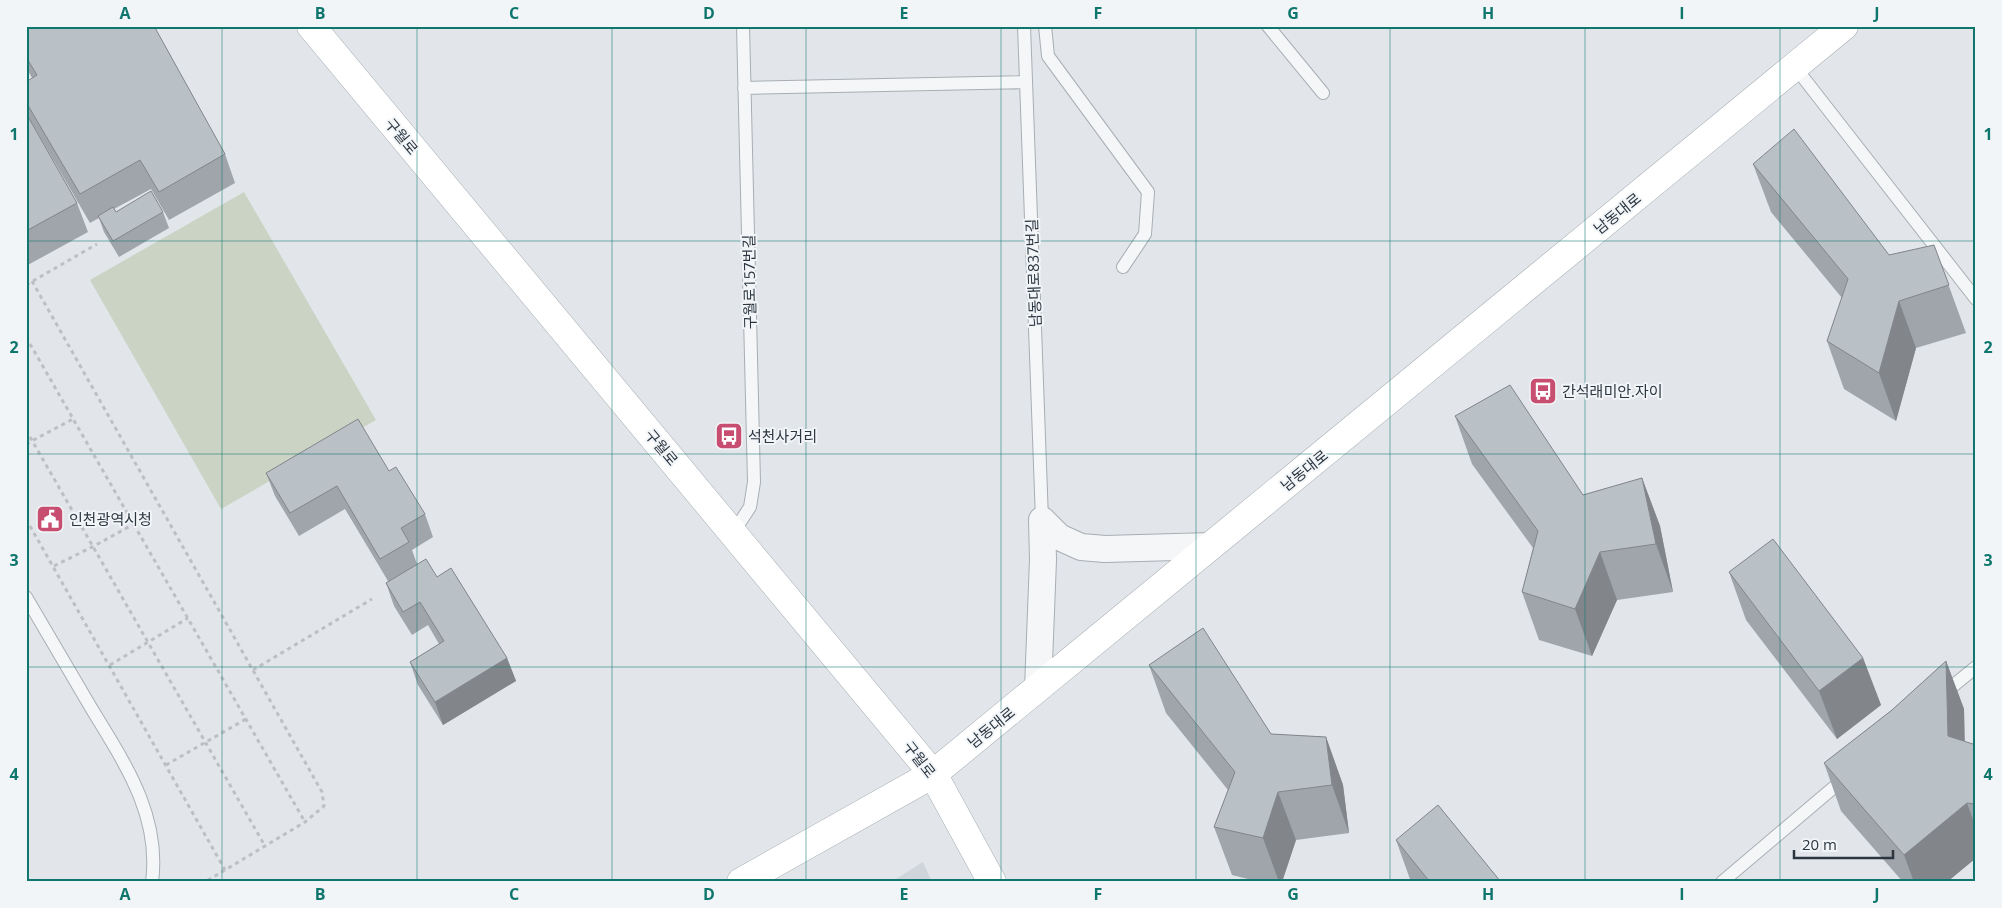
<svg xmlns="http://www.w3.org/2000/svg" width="2002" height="908" font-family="'Open Sans','Noto Sans KR',sans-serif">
<rect width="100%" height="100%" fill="#e2e6ea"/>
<path fill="#d0d5db" d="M923,862L932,882H891Z"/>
<path fill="#cad3c4" d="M244,192L376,420L221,509L90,280Z"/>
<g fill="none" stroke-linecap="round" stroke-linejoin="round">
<g stroke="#a7aeb4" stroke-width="14">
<path id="lane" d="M1024,26L1042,520
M1045,26L1048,56L1148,192L1145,234L1123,267
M1268,26L1323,93
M1795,67L1976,299
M744,88L1026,82
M733,533L750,507L754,482L743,26
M26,597C48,634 69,670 90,706C123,761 161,814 152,882
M1943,694L1976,667
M1722,882L1846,777"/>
</g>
<g stroke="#a7aeb4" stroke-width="28">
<path id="street" d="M1038,688L1043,560L1042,520L1059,537L1081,547L1105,549L1211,546"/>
</g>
<g stroke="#a7aeb4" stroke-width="29">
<path id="secondary" d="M311,26L933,774L992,882
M741,882L933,774L1844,26"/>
</g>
<path stroke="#bcc0c5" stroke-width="3" stroke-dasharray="4 4" stroke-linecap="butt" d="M32,281L322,792L324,806L305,822L205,882
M26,285L97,244
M26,337L305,822
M26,430L265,846
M26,444L73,419
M26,519L225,870
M54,566L94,546L134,524
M110,665L188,618
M253,670L372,599
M166,765L246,719"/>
<use href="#lane" stroke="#f5f6f8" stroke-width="12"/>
<use href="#street" stroke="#f5f6f8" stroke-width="26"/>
<use href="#secondary" stroke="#fff" stroke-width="28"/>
</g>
<path fill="#9fa5aa" d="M26,26L225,154L235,183L169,220L151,189L114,209L116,212H163L169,228L119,257L104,232L99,218L90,223L29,118L77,203L88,232L26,266V113L28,116L26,111V82L32,78L26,67Z
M1753,164L1889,255L1934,245L1966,333L1916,348L1896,421L1844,389L1827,341L1842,298L1771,212Z
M1455,416L1583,495L1642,478L1660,526L1673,592L1617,600L1592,656L1539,640L1522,592L1533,548L1472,464Z
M389,471L425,514L433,537L412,550L417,564L437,577L507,658L516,681L443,725L418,685L410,662L439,644L428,625L412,635L394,606L386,583L388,581L345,509L299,536L275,496L266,473Z
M1729,572L1863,658L1881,705L1837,739L1746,620Z
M1946,661L1964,709L1965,742L1976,745V858L1947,882H1903L1841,811L1824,763L1892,710Z
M1149,665L1271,734L1326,737L1343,785L1349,833L1296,840L1282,882H1260L1232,875L1214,827L1228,790L1166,713Z
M1396,840L1501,882H1411Z"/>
<path fill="#82868b" d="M1899,301L1916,348L1896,421L1879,373Z
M1642,478L1660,526L1673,592L1656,544Z
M1600,552L1617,600L1592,656L1575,609Z
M507,658L516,681L443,725L435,702Z
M1863,658L1881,705L1837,739L1819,691Z
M1946,661L1964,709L1965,784L1948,736Z
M1326,737L1343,785L1349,833L1332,785Z
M1278,792L1296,840L1282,882H1279L1263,838Z
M1967,803L1976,828V858L1947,882H1914L1904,855Z"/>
<path fill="#b9c0c6" stroke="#82868b" d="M26,26H154L225,154L159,192L140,160L80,194L26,102V82L37,75L26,57Z
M26,113L77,203L26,231Z
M1794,129L1889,255L1934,245L1949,285L1899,301L1879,373L1827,341L1848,279L1753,164Z
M151,191L163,212L113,241L98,216L113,207L116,212Z
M1510,385L1583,495L1642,478L1656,544L1600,552L1575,609L1522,592L1538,531L1455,416Z
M358,419L389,471L396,467L425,514L401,528L409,542L380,559L337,486L290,513L266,473Z
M1773,539L1863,658L1819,691L1729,572Z
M426,559L437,577L451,568L507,658L435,702L410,662L444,641L420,602L403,612L386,583Z
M1203,628L1271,734L1326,737L1332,785L1278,792L1263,838L1214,827L1235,772L1149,665Z
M1946,661L1948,736L1976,745V804L1967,803L1904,855L1824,763L1892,710Z
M1438,805L1501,882H1430L1396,840Z"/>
<path fill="none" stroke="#0f766e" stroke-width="1" stroke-opacity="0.55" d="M222,26V882M417,26V882M612,26V882M806,26V882M1001,26V882M1196,26V882M1390,26V882M1585,26V882M1780,26V882M26,241H1976M26,454H1976M26,667H1976"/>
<defs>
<g id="bus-square" transform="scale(1.4375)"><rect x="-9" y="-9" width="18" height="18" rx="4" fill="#c74e71" stroke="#f2f5f7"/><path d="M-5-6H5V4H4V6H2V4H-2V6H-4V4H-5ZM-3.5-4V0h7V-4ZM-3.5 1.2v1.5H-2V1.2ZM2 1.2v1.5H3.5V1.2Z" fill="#fff"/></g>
<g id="civic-square" transform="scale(1.4375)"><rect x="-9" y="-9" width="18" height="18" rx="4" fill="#c74e71" stroke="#f2f5f7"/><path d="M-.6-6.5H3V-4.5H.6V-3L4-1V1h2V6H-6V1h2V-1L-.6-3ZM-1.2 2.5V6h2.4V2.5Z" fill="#fff"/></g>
</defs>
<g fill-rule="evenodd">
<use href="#bus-square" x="1543" y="391"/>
<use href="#bus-square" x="729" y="436"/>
<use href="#civic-square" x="50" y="519"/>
</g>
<g text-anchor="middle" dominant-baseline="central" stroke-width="4" stroke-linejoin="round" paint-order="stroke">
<g font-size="15" fill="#2b3641" stroke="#f2f5f7">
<text transform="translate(402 136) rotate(50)">구월로</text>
<text transform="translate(1617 213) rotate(-39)">남동대로</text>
<text transform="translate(1033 273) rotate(-92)">남동대로837번길</text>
<text transform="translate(749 282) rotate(-91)">구월로157번길</text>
<text transform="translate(662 447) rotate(50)">구월로</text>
<text transform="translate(1304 470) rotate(-39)">남동대로</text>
<text transform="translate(991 727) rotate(-39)">남동대로</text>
<text transform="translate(920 759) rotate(52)">구월로</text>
</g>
<g font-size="15" fill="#2b3641" stroke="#f2f5f7" text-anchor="start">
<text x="1562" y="391">간석래미안.자이</text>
<text x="748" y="436">석천사거리</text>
<text x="69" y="519">인천광역시청</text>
</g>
</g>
<rect width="2002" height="908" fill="none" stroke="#f2f5f7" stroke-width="55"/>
<path d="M1794 850v8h99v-8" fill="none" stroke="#2b3641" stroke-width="2.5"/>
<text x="1802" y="850" font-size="15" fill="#2b3641" stroke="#f2f5f7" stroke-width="4" paint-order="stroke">20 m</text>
<rect x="28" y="28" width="1946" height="852" fill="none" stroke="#0f766e" stroke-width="2"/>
<g font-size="16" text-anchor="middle" font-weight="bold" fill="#0f766e">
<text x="125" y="19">A</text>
<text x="320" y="19">B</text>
<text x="514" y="19">C</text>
<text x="709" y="19">D</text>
<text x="904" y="19">E</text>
<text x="1098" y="19">F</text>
<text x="1293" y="19">G</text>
<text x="1488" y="19">H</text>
<text x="1682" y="19">I</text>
<text x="1877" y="19">J</text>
<text x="14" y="140">1</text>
<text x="1988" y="140">1</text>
<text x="14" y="353">2</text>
<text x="1988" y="353">2</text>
<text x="14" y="566">3</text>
<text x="1988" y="566">3</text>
<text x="14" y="780">4</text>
<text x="1988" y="780">4</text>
<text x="125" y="900">A</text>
<text x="320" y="900">B</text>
<text x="514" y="900">C</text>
<text x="709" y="900">D</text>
<text x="904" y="900">E</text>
<text x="1098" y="900">F</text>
<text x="1293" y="900">G</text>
<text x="1488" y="900">H</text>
<text x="1682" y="900">I</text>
<text x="1877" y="900">J</text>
</g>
</svg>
